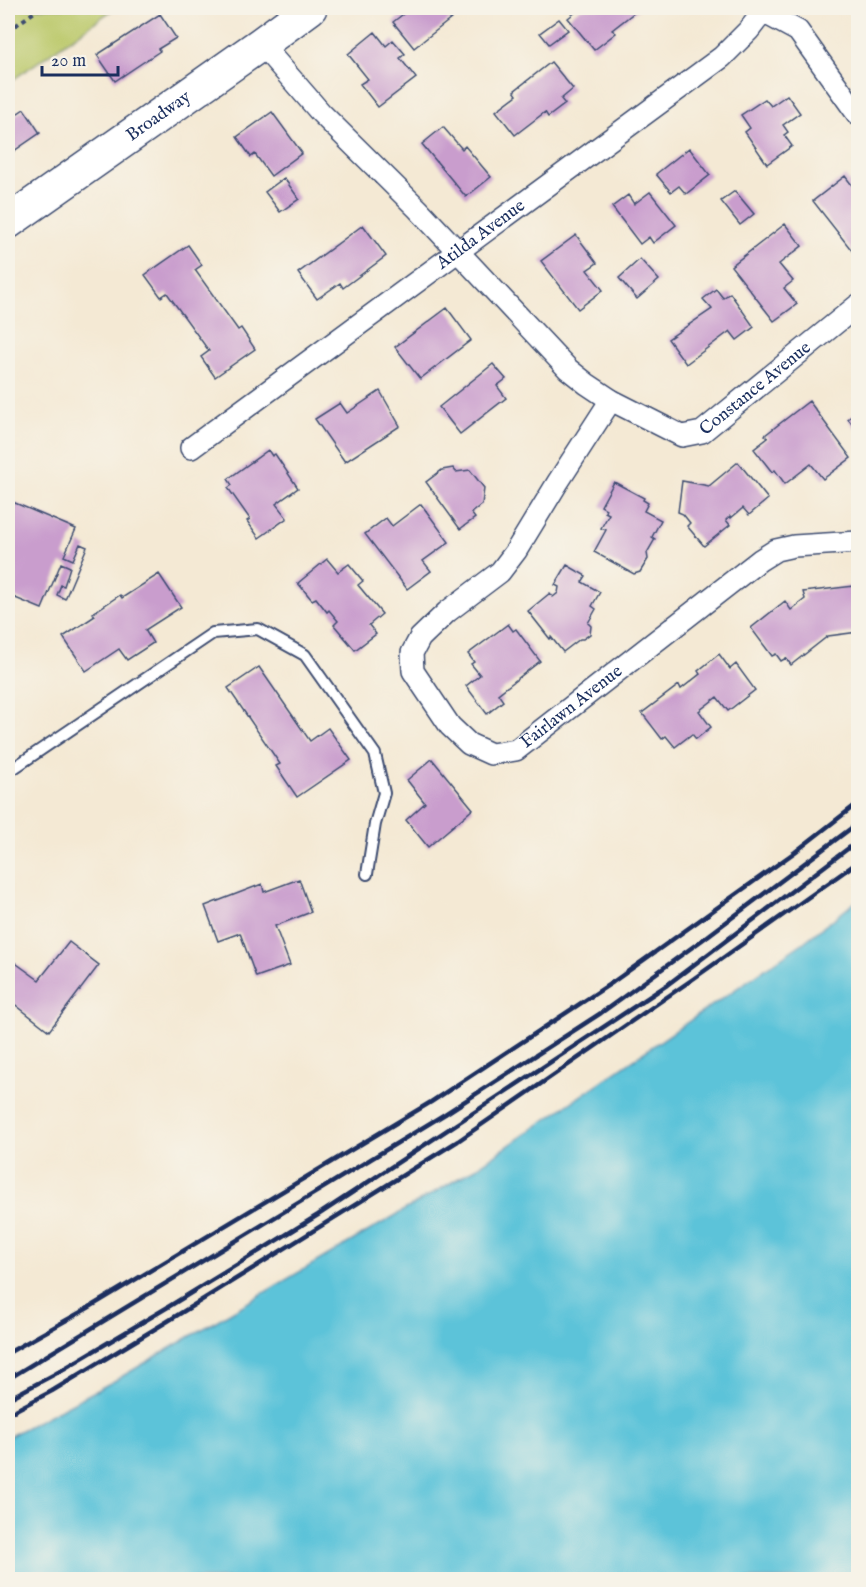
<svg xmlns="http://www.w3.org/2000/svg" width="866" height="1587" font-family="'IM FELL English',serif">
<rect width="100%" height="100%" fill="#f7f3e8"/>
<filter id="ink" filterUnits="userSpaceOnUse"><feTurbulence type="fractalNoise" baseFrequency=".0167" numOctaves="2"/><feDisplacementMap in="SourceGraphic" scale="12" xChannelSelector="R" yChannelSelector="G"/><feConvolveMatrix kernelMatrix="1 2 1 2 8 2 1 2 1" color-interpolation-filters="sRGB"/></filter>
<filter id="wash" filterUnits="userSpaceOnUse"><feTurbulence type="fractalNoise" baseFrequency=".008" numOctaves="4" result="noise"/><feDisplacementMap in="SourceGraphic" scale="24" xChannelSelector="R" yChannelSelector="G"/><feGaussianBlur stdDeviation="1.35" result="paint"/><feColorMatrix in="noise" values="0 0 0 0 0 0 0 0 0 0 0 0 0 0 0 0 0 1.4 0 .05"/><feComposite in="paint" operator="in"/></filter>
<g filter="url(#wash)">
<rect width="100%" height="100%" fill="#f4e9d4"/>
<path fill="#bcc96c" stroke="#6c7c65" stroke-width="1.5" d="M8,8H115L8,83Z"/>
<path fill="#5cc3d9" stroke="#3c799c" stroke-width="1.5" d="M858,900V1579H8V1437L116,1380L476,1168L804,942Z"/>
<g id="blocks">
<path fill="#c99dcd" d="M411,8H450L456,15L414,48L393,22Z
M581,8H640L612,30L616,33L594,50L568,18Z
M160,14L176,38L158,49L160,51L115,81L97,55Z
M559,19L568,30L549,44L540,33Z
M375,32L386,46L393,40L405,54L400,58L416,78L378,107L360,84L368,79L348,54Z
M551,62L573,89L561,99L565,104L548,117L545,112L515,135L496,111L517,95L514,91Z
M787,95L800,113L783,125L788,132L784,135L792,146L767,164L745,132L750,128L741,115L765,99L771,106Z
M24,109L40,133L8,155V120Z
M272,112L302,153L271,176L255,154L251,157L237,137Z
M443,127L462,149L465,146L491,177L466,197L422,144Z
M689,148L710,175L686,194L679,186L671,192L656,174Z
M845,176L858,193V248L853,252L813,201Z
M284,178L299,199L280,212L265,192Z
M735,191L754,214L740,225L721,201Z
M650,192L676,225L653,243L649,237L640,244L612,207L628,195L634,204Z
M785,224L802,246L779,264L793,281L784,288L797,304L774,321L731,266Z
M363,225L386,256L343,288L340,283L317,299L298,273Z
M576,235L597,263L587,270L603,290L578,309L541,261Z
M188,245L202,265L195,270L238,330L241,328L255,349L215,377L201,357L209,351L167,293L161,297L145,275Z
M640,259L659,280L637,299L619,278Z
M716,289L723,298L730,293L754,327L737,340L730,331L686,364L668,339L712,309L703,299Z
M447,308L471,340L420,379L395,347Z
M493,364L506,379L497,386L506,398L460,434L439,407Z
M380,391L400,426L345,462L315,419L340,403L347,413Z
M809,401L851,458L823,479L811,464L785,484L775,470L772,472L754,449L768,438L765,435Z
M858,411V432L848,419Z
M268,450L272,456L275,454L298,488L276,504L287,518L259,538L247,521L250,519L228,488L232,485L228,479Z
M738,462L768,499L749,515L743,508L731,518L730,516L726,520L730,525L704,546L687,526L690,523L683,514L678,512L682,481L709,486Z
M453,468L456,472L470,470L484,488L482,504L471,513L475,518L460,529L426,482L442,470Z
M614,482L644,498L643,500L648,503L644,511L661,520L652,537L655,539L647,553L648,559L640,572L634,574L594,552L606,530L601,528L609,514L605,512L606,509L601,506Z
M8,500L76,529L64,556L73,560L80,544L87,547L65,599L57,595L61,585L64,586L70,567L61,563L42,609L8,595Z
M421,504L449,542L423,561L431,571L407,589L365,534L386,518L392,526Z
M327,559L338,572L349,564L363,581L358,585L382,614L369,625L376,634L355,650L334,625L338,621L329,610L327,612L316,598L312,600L298,583Z
M567,565L586,576L582,582L600,592L592,606L596,609L588,623L591,626L590,634L583,639H580L563,652L551,637L550,639L528,611L550,593L553,597L558,593L559,587L555,585Z
M159,574L181,607L145,630L153,643L127,660L119,649L86,671L63,637L95,616L93,613L120,595L122,598Z
M854,586L858,632L828,636L791,665L786,658L781,661L776,654L772,656L751,628L785,601L791,610L805,599L803,592Z
M508,624L513,631L516,629L540,661L498,694L503,701L487,714L466,686L480,675L471,664L474,662L468,654Z
M719,654L730,669L736,664L755,690L728,711L717,697L699,711L711,727L696,739L692,734L675,747L666,736L662,739L642,713L679,685L681,689L700,674L698,671Z
M259,667L310,741L328,728L351,760L297,797L276,766L280,764L228,688Z
M432,759L473,809L428,847L406,820L425,803L407,780Z
M299,879L311,912L275,926L290,965L256,977L240,933L218,941L205,906L262,884L264,892Z
M69,942L99,965L49,1031L8,999V962L10,959L39,980Z"/>
</g>
</g>
<g filter="url(#ink)">
<use href="#blocks" fill-opacity="0" stroke="#3c4b70" stroke-width="1.5"/>
<g fill="none" stroke-linecap="round" stroke-linejoin="round">
<g stroke="#3c4b70" stroke-width="14">
<path id="lane" d="M8,772L213,633L258,629L305,655L375,754L384,793L375,824L367,874"/>
</g>
<g stroke="#3c4b70" stroke-width="24">
<g id="street">
<path d="M760,8L763,12L798,31L858,115"/>
<path id="s1" d="M261,44L321,113L418,209L568,369L587,384L611,400L682,436L702,432L858,305"/>
<path id="s2" d="M611,400L558,482L516,551L500,572L447,612L420,638L412,653L413,671L450,726L469,744L491,754L516,750L760,560L776,550L794,546L858,542"/>
<path id="s3" d="M191,448L722,57L749,30L763,12"/>
</g>
</g>
<g stroke="#3c4b70" stroke-width="36">
<g id="primary">
<path id="s4" d="M8,222L261,44L310,8"/>
</g>
</g>
<path stroke="#3c4b70" stroke-width="4" stroke-dasharray="4.5 4.5" stroke-linecap="butt" d="M8,31L40,8"/>
<use href="#lane" stroke="#fff" stroke-width="10"/>
<use href="#street" stroke="#fff" stroke-width="21"/>
<use href="#primary" stroke="#fff" stroke-width="33"/>
<path stroke="#1b2f5e" stroke-width="4.5" d="M8,1353L88,1308L431,1102L613,982L795,852L858,803
M8,1379L445,1114L601,1013L705,938L858,823
M8,1399L55,1374L168,1307L318,1215L537,1071L667,985L858,841
M8,1414L52,1391L168,1321L458,1141L693,979L858,862"/>
</g>
</g>
<g text-anchor="middle" dominant-baseline="central" stroke-width="5" stroke-linejoin="round" paint-order="stroke">
<g font-size="18" fill="#1b2f5e" stroke="#f7f3e8">
<text stroke="none"><textPath href="#s4" startOffset="184">Broadway</textPath></text>
<text stroke="none"><textPath href="#s3" startOffset="360">Atilda Avenue</textPath></text>
<text stroke="none"><textPath href="#s1" startOffset="669">Constance Avenue</textPath></text>
<text stroke="none"><textPath href="#s2" startOffset="556">Fairlawn Avenue</textPath></text>
</g>
</g>
<rect width="866" height="1587" fill="none" stroke="#f7f3e8" stroke-width="30"/>
<path d="M42 66v9h76v-9" fill="none" stroke="#1b2f5e" stroke-width="3"/>
<text x="51" y="66" font-size="18" fill="#1b2f5e" stroke="#f7f3e8" stroke-width="4.5" paint-order="stroke">20 m</text>
</svg>
